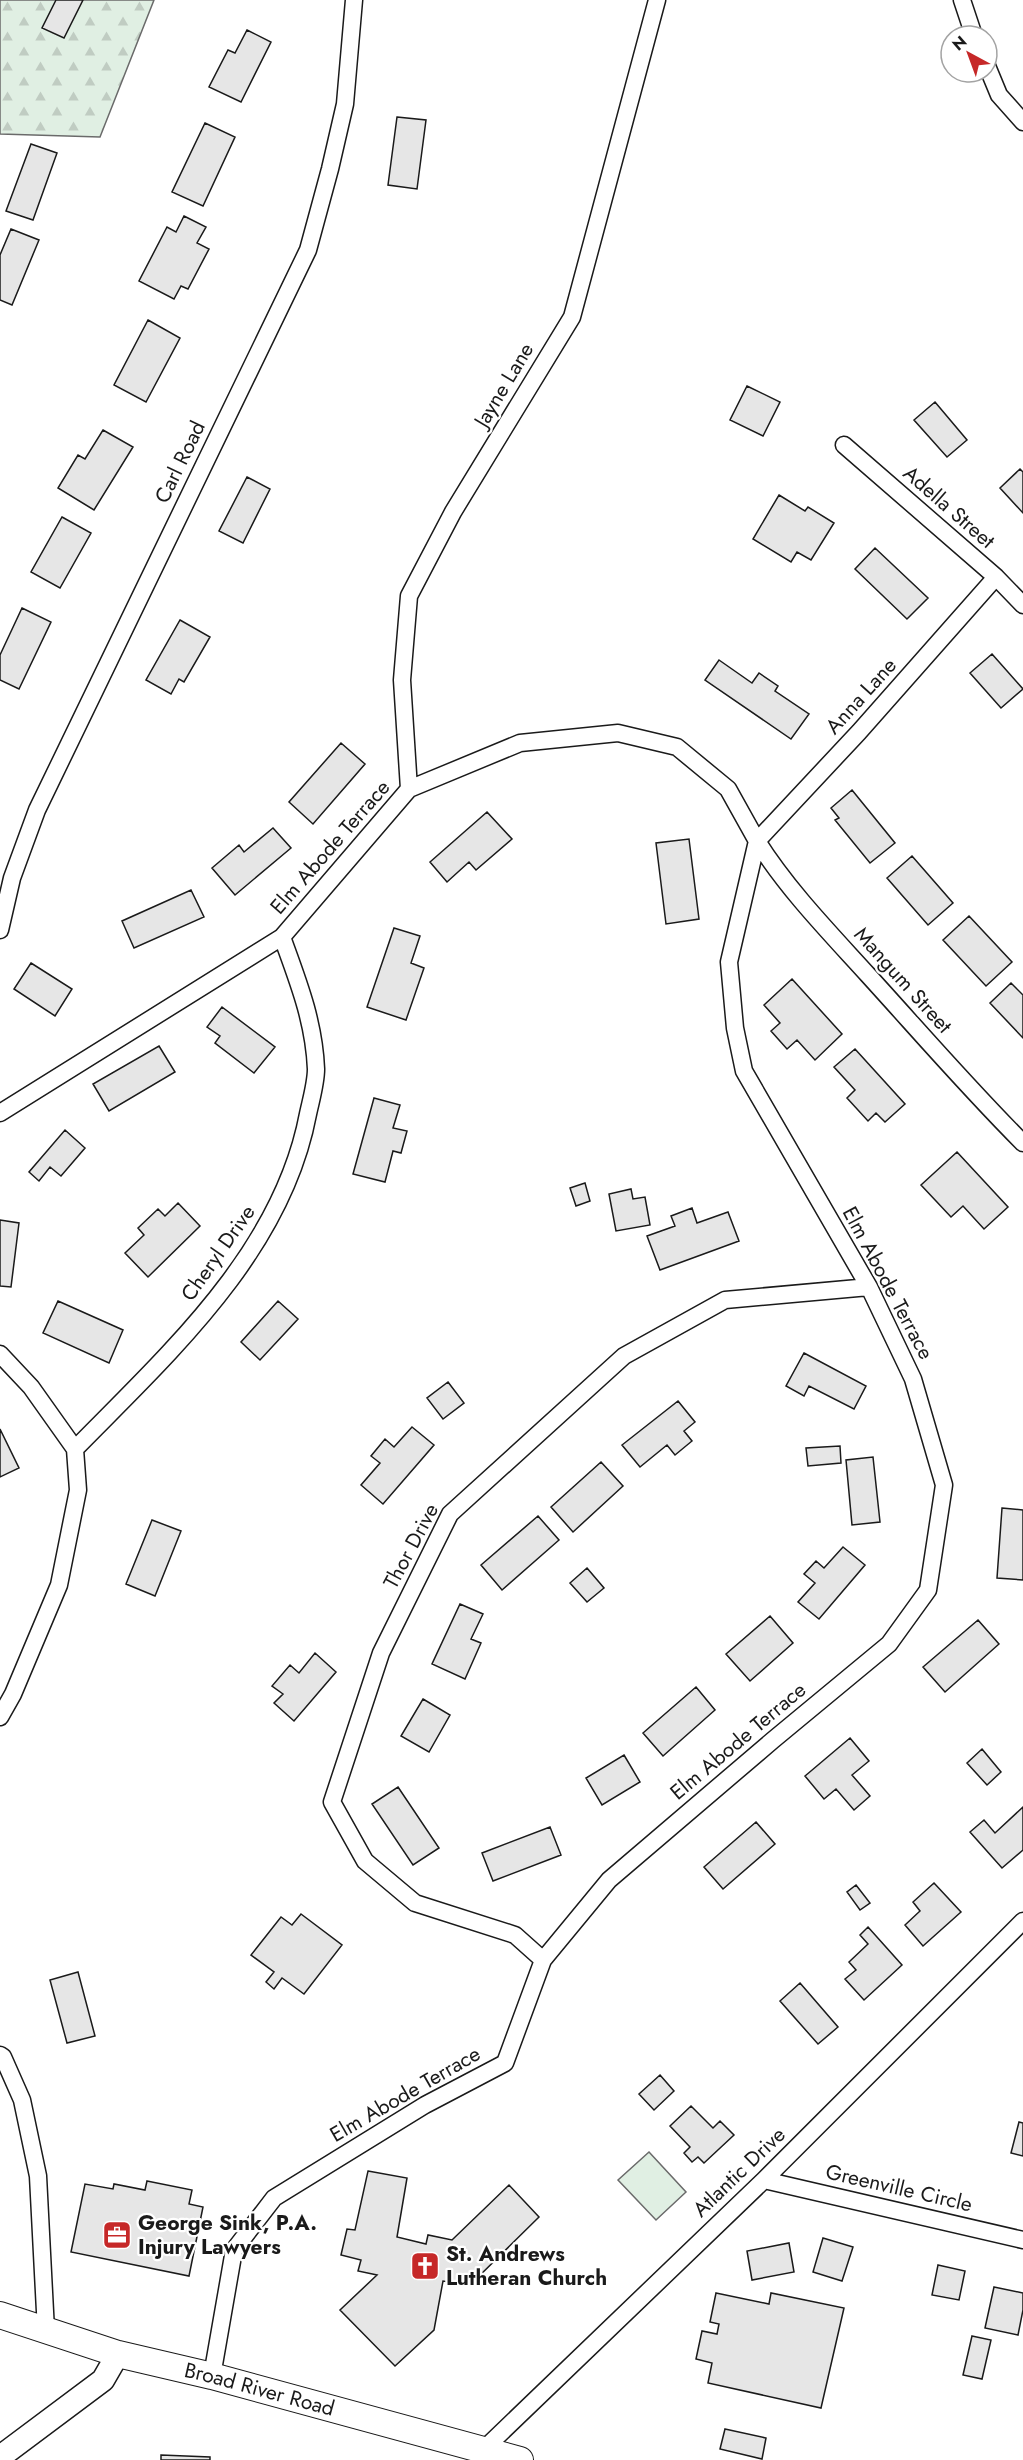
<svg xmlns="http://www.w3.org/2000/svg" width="1023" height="2460" font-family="Jost,sans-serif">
<defs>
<pattern id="forest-firs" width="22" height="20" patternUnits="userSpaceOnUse" patternTransform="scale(1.5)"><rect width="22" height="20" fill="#e0efe3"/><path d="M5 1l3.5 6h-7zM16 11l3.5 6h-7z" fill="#c0ccc2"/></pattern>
</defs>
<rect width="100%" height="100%" fill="#fff"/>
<path fill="url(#forest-firs)" stroke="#6a6a6a" stroke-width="1.5" d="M0,0H154L100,137L0,134Z"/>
<path fill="#e0efe3" stroke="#6a6a6a" stroke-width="1.5" d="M649,2152L686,2192L656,2220L618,2180Z"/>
<path fill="#e6e6e6" stroke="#1a1a1a" stroke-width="1.5" d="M56,0H83L64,38L42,28Z
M247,30L271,42L241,102L209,87L228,50L235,53Z
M397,117L426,120L417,189L388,185Z
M205,123L235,137L203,206L172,192Z
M31,144L57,153L33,220L6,211Z
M184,216L206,227L197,243L209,249L188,289L181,286L174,299L139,281L167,227L176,232Z
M11,229L39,240L12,305L0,300V255Z
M148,320L180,338L146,402L114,385Z
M747,386L780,402L763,436L730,420Z
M935,402L967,440L947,457L914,420Z
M103,430L133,447L94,510L58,488L78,455L85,459Z
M1020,469L1023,472V513L1000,488Z
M247,477L270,489L243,543L219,531Z
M779,495L805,511L808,507L834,523L811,560L797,552L791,562L753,539Z
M62,517L91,533L60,588L31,572Z
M875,548L928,598L907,619L855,569Z
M22,608L51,622L19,689L0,680V655Z
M180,620L210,637L184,682L179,679L171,694L146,680Z
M992,654L1023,689L1001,708L970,673Z
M719,660L752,683L759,673L778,686L775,691L809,714L791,739L705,680Z
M341,743L365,764L313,824L289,802Z
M852,790L895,843L870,863L835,820L839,818L831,808Z
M487,812L512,839L476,870L469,862L447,882L430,862Z
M273,828L291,848L235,895L212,868L239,845L244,852Z
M689,839L699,919L666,924L656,843Z
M912,856L953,903L928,925L887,878Z
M191,890L204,917L134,948L122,921Z
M969,916L1012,962L986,986L943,940Z
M394,928L420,936L411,963L424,968L406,1020L367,1007Z
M31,963L72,989L55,1016L14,989Z
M792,979L842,1034L815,1060L797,1040L787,1049L771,1031L780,1023L764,1005Z
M1011,983L1023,995V1038L990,1003Z
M222,1007L275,1047L254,1073L215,1043L220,1036L207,1027Z
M159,1046L175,1072L109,1111L93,1084Z
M855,1049L905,1104L885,1122L876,1113L868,1121L847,1098L855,1090L834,1067Z
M374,1098L400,1105L393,1128L407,1131L401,1153L393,1151L385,1182L353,1174Z
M65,1130L85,1148L61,1176L50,1167L39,1181L29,1172Z
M957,1152L1008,1207L984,1229L963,1206L951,1217L921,1185Z
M585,1183L590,1201L576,1206L570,1188Z
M631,1189L633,1199L645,1197L650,1225L616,1231L609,1194Z
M178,1203L200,1226L148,1277L125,1253L144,1235L138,1228L158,1209L165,1216Z
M692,1208L697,1223L728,1212L739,1241L660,1270L647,1236L675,1226L671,1216Z
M0,1220L19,1223L11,1287L0,1286Z
M58,1301L123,1330L109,1363L43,1333Z
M278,1301L298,1319L260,1360L241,1342Z
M804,1353L866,1386L854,1409L809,1386L804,1396L786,1386Z
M448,1382L464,1403L443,1419L427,1398Z
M678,1401L695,1422L684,1431L692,1441L675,1455L667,1445L640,1467L622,1445Z
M412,1427L434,1445L383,1504L361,1485L380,1463L371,1456L385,1439L394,1447Z
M0,1429L19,1468L0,1477Z
M840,1446L841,1463L808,1466L806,1448Z
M873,1457L880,1522L852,1525L846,1460Z
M601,1462L623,1486L573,1532L551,1507Z
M1002,1508L1023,1510V1580L997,1578Z
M538,1516L559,1540L502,1590L481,1565Z
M152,1520L181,1531L155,1596L126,1584Z
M843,1547L865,1565L819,1619L798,1602L815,1583L804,1574L816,1561L824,1568Z
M587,1568L604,1588L587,1602L570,1583Z
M460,1604L483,1614L471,1639L481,1643L465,1679L432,1664Z
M770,1616L793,1643L750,1681L726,1654Z
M978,1620L999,1644L945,1692L923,1667Z
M315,1653L336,1672L294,1721L274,1703L283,1694L272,1686L290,1665L299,1673Z
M696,1687L715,1710L663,1756L643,1733Z
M423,1699L450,1715L429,1752L401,1736Z
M850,1738L869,1761L852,1775L870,1796L854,1810L836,1789L824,1799L805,1776Z
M982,1749L1001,1772L987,1785L967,1763Z
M624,1755L640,1782L602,1805L586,1778Z
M398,1787L439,1848L413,1865L372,1804Z
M1023,1807V1850L1002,1868L970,1832L984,1820L995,1833Z
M756,1822L775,1844L723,1889L704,1867Z
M550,1827L561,1855L493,1881L482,1853Z
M934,1883L961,1912L923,1946L905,1925L920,1911L913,1902Z
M856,1885L870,1903L860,1910L847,1892Z
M301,1914L342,1945L304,1994L282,1978L274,1989L266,1982L274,1972L251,1955L281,1917L292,1925Z
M868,1927L902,1965L864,2000L845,1979L856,1970L849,1962L868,1944L860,1935Z
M78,1972L95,2036L67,2043L50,1980Z
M800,1983L838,2027L818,2044L780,2001Z
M660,2075L674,2091L654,2110L639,2094Z
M691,2106L713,2128L720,2121L734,2135L704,2163L698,2157L692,2162L684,2153L690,2147L670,2126Z
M1019,2122L1023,2123V2156L1011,2153Z
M368,2171L407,2178L397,2237L426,2244L428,2235L452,2240L509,2185L539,2217L470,2285L443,2281L434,2330L395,2366L340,2310L377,2275L358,2271L361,2260L341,2255L347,2229L355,2230Z
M147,2181L192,2190L189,2204L203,2207L189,2276L71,2252L85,2184L113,2189L114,2184L145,2190Z
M823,2238L853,2247L842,2281L813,2272Z
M789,2243L794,2272L752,2280L747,2251Z
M938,2265L965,2271L959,2300L932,2295Z
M994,2287L1023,2293V2310L1018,2335L985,2328Z
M716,2293L769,2304L771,2293L844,2308L821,2408L708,2383L712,2363L696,2359L702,2331L717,2334L719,2324L710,2322Z
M972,2336L991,2340L982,2379L963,2375Z
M725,2429L766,2438L762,2459L720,2449Z
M161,2455L210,2457V2460H161Z"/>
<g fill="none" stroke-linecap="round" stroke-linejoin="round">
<g stroke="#1a1a1a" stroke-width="19">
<path id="street" d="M962,0L974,36
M987,66L999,95L1023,122
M844,445L996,577L1023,605
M996,577L859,732L757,841C788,890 829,932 868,975C919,1031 969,1089 1023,1143
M409,789L402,680L409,596L453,512L572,317L657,0
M0,930L12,878L37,810L308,250L330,169L345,104L354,0
M0,1113L282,937L409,789L520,743L618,733L677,747L728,789L757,841L729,962L735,1028L744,1071L869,1287L913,1379L944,1485L928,1590L889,1644L773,1740L609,1880L543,1960L505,2063L425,2105L274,2198L234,2250L212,2376
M0,1354L31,1387L75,1449L78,1490L59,1585L13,1694L0,1717
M75,1449C169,1353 282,1252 308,1114C311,1100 316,1083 316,1069C314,1021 298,981 282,937
M543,1960L515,1935L415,1903L365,1861L332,1802L381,1653L450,1514L624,1356L725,1300L869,1287
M0,2055L3,2057L22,2100L38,2176L46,2331
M764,2180L1023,2240
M482,2451L764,2180L1023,1921"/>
</g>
<g stroke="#1a1a1a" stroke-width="25">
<path id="secondary" d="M0,2457L103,2380L118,2354"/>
</g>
<g stroke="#1a1a1a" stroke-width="28">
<g id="primary">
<path id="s1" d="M0,2315L118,2354L212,2376L520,2460"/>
</g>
</g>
<use href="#street" stroke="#fff" stroke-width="16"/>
<use href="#secondary" stroke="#fff" stroke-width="22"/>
<use href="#primary" stroke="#fff" stroke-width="26"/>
</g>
<defs>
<g id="office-square" transform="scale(1.5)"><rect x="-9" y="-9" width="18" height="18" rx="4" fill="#c62828" stroke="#fff"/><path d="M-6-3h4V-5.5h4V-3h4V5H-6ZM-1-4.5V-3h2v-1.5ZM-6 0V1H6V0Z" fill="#fff"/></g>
<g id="church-square" transform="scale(1.5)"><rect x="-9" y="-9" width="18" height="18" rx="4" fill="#c62828" stroke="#fff"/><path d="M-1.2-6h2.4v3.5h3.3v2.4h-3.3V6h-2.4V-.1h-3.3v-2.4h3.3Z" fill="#fff"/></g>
</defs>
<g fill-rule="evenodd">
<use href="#office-square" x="117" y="2235"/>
<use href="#church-square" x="425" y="2266"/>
</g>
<g text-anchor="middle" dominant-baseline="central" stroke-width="4.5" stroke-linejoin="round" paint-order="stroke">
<g font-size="21" fill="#1a1a1a" stroke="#fff">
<text transform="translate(504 385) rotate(-59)">Jayne Lane</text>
<text transform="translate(180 462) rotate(-64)">Carl Road</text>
<text transform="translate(949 507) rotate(41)">Adella Street</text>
<text transform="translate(861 696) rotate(-48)">Anna Lane</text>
<text transform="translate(330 847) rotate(-49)">Elm Abode Terrace</text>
<text transform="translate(903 980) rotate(48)">Mangum Street</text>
<text transform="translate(218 1253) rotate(-55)">Cheryl Drive</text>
<text transform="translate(888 1283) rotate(62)">Elm Abode Terrace</text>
<text transform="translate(411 1546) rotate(-62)">Thor Drive</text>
<text transform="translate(738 1741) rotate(-40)">Elm Abode Terrace</text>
<text transform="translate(405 2094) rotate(-30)">Elm Abode Terrace</text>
<text transform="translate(739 2172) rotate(-44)">Atlantic Drive</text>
<text transform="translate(899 2188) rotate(13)">Greenville Circle</text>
<text stroke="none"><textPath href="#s1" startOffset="270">Broad River Road</textPath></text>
</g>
<g font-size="21" font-weight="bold" fill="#1a1a1a" stroke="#fff" text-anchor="start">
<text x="138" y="2223">George Sink, P.A.<tspan x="138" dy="24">Injury Lawyers</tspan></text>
<text x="446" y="2254">St. Andrews<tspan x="446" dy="24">Lutheran Church</tspan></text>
</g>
</g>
<g transform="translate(969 54) rotate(319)"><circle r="28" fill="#ffffff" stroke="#a3a3a3" stroke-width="1.5"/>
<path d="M0-4.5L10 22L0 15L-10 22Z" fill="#c62828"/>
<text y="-9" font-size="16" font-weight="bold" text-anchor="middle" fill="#1a1a1a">N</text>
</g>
</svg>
